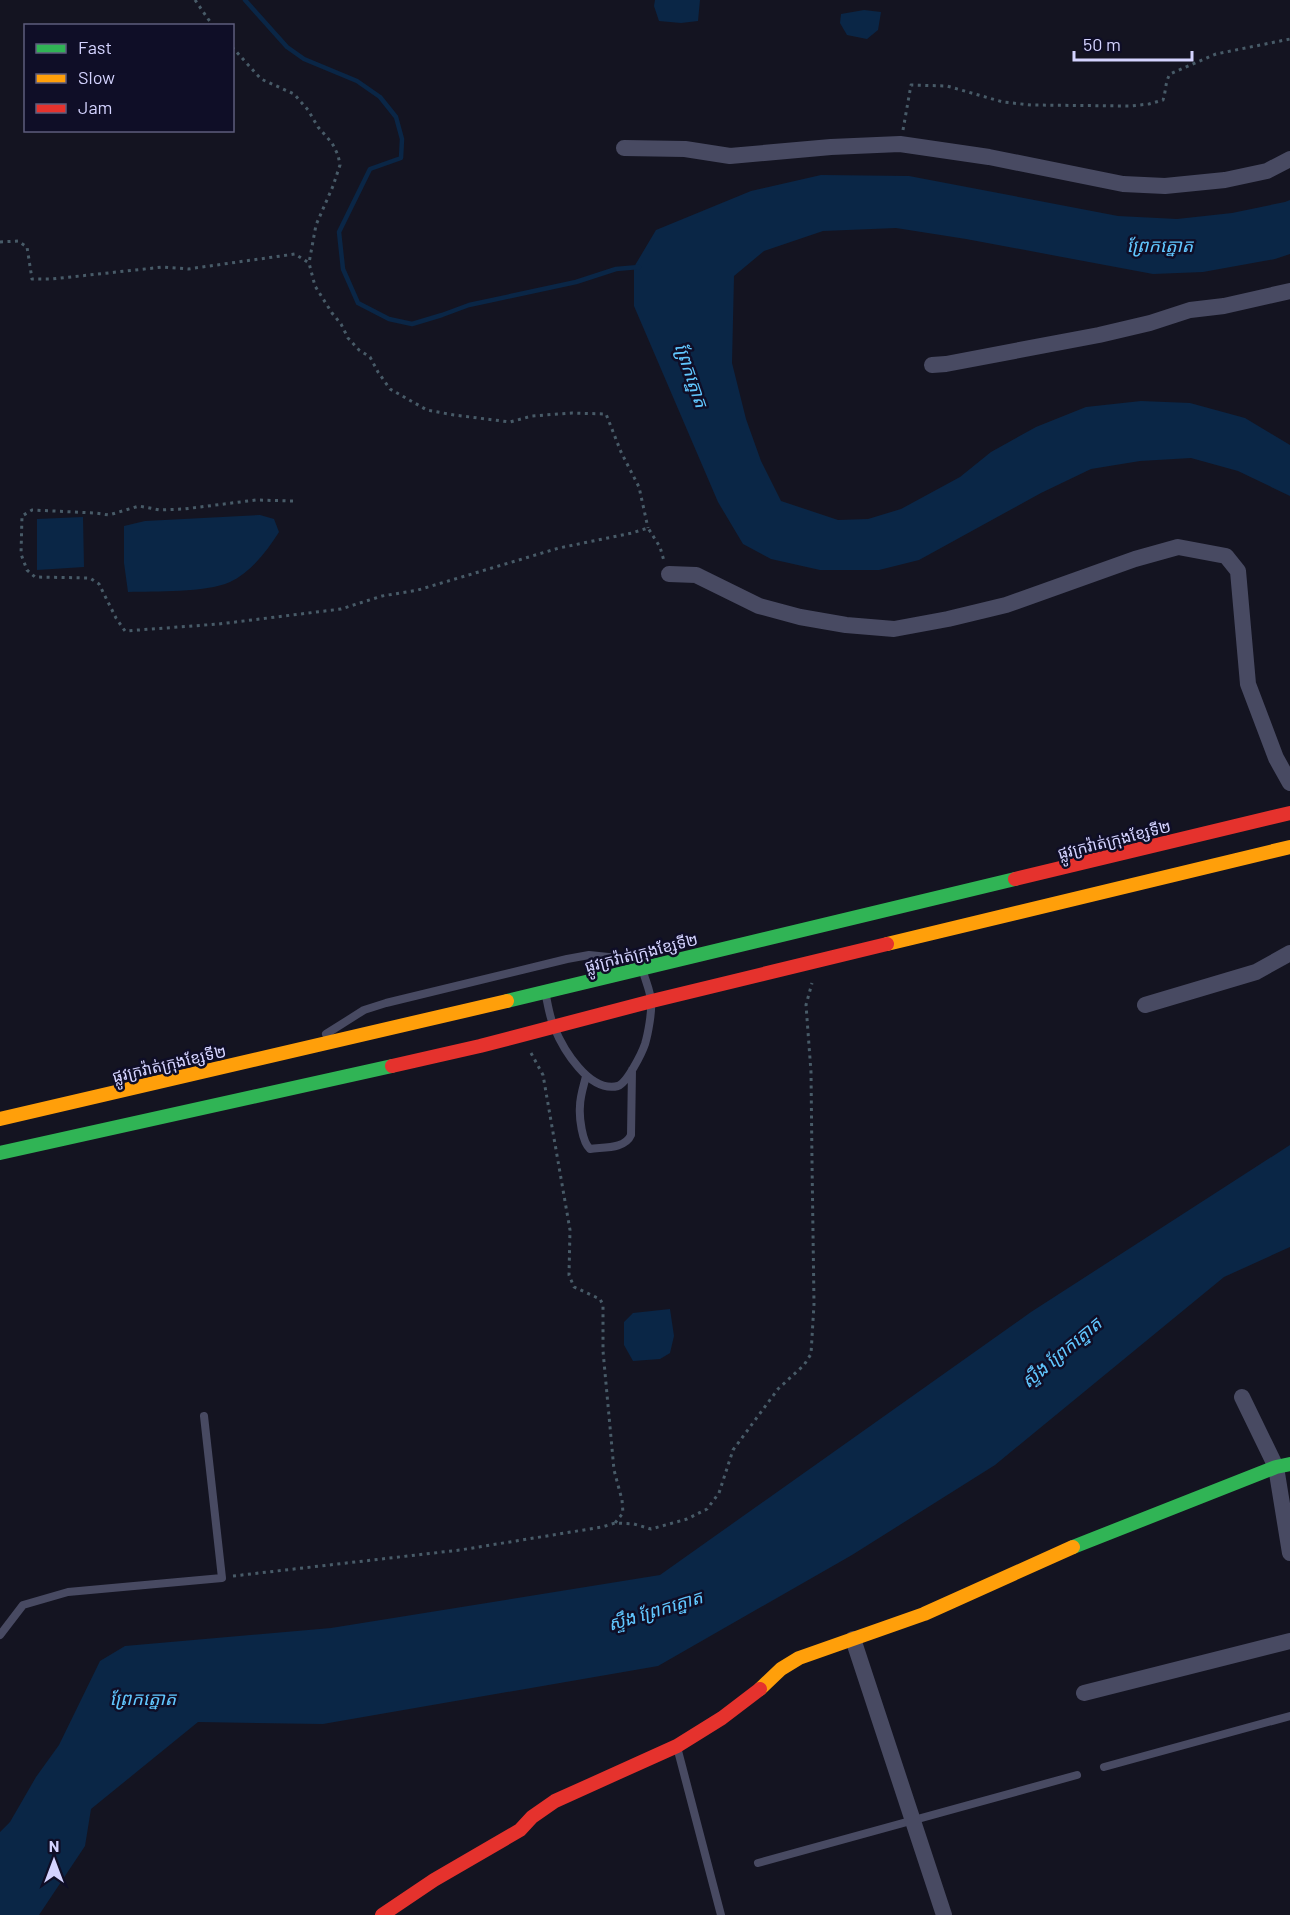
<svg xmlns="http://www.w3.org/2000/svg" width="1290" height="1915" font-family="Barlow,'Noto Sans Khmer',sans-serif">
<rect width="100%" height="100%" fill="#141421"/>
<path fill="#0a2646" d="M655,0H700L698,21L681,23L659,21L654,6Z
M864,10L881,12L878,30L867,39L847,35L840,23L841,14Z
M821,175L909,176L1118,216L1177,219L1232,213L1285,202L1290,200V254L1275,259L1203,272L1153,274L966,239L896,228L823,231L764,251L734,276L732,363L746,419L761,461L781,501L838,520L868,519L901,509L960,477L991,452L1036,427L1086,407L1141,401L1190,403L1245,418L1290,445V496L1238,471L1191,458L1140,461L1091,469L1041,493L919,560L879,570H820L771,559L743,544L718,502L634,306V267L656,230L751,191Z
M260,515L274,519L279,532C267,551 251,572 230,582C205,593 156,591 128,592L124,563V526L145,521Z
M83,517L84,567L37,570V519Z
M1290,1145V1247L1224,1277L995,1465L852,1555L658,1666L323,1724L198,1722L91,1809L85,1846L39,1915H0V1832L10,1822L36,1777L59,1745L100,1661L125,1646L331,1628L660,1575L1031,1312Z
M670,1309L674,1336L670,1353L660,1359L633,1361L624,1345V1322L633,1313Z"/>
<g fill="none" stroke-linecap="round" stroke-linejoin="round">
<path stroke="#0a2646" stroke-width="4.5" d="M245,0L287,47L304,59L357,81L380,97L396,117L402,139L401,158L370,169L339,232L343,269L358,303L389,319L412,324L442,315L469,305L576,282L616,269L639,267"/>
<path stroke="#485b68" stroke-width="3" stroke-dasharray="3 4.5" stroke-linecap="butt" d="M195,0L213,26
M232,47L261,79L294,94L308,110L318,127L332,143L338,155L340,165L333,186L316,225L309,263
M903,130L911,85L947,86L1003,102L1031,105L1130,106L1149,104L1163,100C1166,92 1165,82 1170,74L1216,54L1290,39
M0,242L18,241L27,247L32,279H52L163,267L188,269L295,254L309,263L315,286L332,313L341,324L348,338L359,350L370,357L378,372L390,389L427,410L454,415L510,422L532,416L572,413L606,414L621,452L639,487L648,528
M293,501L256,500L184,509L160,510L139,506L109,515L95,513L32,510L22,516L21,554L27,570L35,577L90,578L99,584L116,618L125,631L219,624L341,609L382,596L418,590L559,548L632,533L648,528L660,547L664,561
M531,1053L543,1075L570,1230L569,1275L574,1287L600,1299L603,1305V1351L614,1470L622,1500L623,1513L615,1523
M233,1576L460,1550L602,1527L615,1523L634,1524L651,1529L687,1519L707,1509L719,1493L733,1450L778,1389L804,1365L811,1354L814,1304L812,1161L811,1072L806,1005L812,983"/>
<path stroke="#484a62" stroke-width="8" d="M546,996C548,1006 550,1018 554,1027C563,1049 589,1093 618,1086C627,1083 642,1053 645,1044C648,1034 652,1012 651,1002C651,992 645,980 643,971
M326,1034L364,1010L386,1003L567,959L589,955L638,960
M586,1076C584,1085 580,1096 580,1106C579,1117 582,1142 590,1149C604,1147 625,1149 631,1135L632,1070
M0,1635L23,1605L68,1592L222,1578L204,1416
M677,1747L721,1915
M1104,1767L1290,1716
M758,1863L1077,1775"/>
<path stroke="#484a62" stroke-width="16" d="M624,148L685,149L730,156L831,147L900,144L989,157L1123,184L1165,186L1225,180L1267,171L1290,159
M932,365L946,364L1099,335L1150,323L1190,310L1224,306L1290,291
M669,574L696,575L759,606L800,617L846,625L894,629L948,619L1006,605L1135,559L1178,547L1226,556L1238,571L1248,684L1276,758L1290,783
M1145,1005L1256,972L1290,953
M1242,1397L1276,1467L1290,1553
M853,1639L944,1915
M1084,1693L1290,1641"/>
<path stroke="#30b455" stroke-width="14" d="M507,1001L1015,879
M0,1153L392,1066
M1073,1547L1276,1467L1290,1464"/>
<path stroke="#ff9f0a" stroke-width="14" d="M887,944L1290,847
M0,1119L507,1001
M760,1689L781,1669L799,1658L924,1614L1073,1547"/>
<path stroke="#e5322d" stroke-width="14" d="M1015,879L1290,813
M392,1066L480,1046L652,1001L887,944
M382,1915L434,1880L520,1830L532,1817L555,1801L677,1746L722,1718L760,1689"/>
</g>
<g text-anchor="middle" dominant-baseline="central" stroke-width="5" stroke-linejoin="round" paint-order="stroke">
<g font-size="16" fill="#d4d3ff" stroke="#0f0e27">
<text transform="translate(1114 839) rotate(-14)">ផ្លូវក្រវ៉ាត់ក្រុងខ្សែទី២</text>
<text transform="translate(641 952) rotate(-14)">ផ្លូវក្រវ៉ាត់ក្រុងខ្សែទី២</text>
<text transform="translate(169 1063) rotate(-13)">ផ្លូវក្រវ៉ាត់ក្រុងខ្សែទី២</text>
</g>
<g font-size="18" font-style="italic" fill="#61c7ff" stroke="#0f0e27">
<text x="1160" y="245">ព្រែកត្នោត</text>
<text transform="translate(692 375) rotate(71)">ព្រែកត្នោត</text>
<text transform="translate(1061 1352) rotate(-40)">ស្ទឹង ព្រែកត្នោត</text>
<text transform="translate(655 1610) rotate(-17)">ស្ទឹង ព្រែកត្នោត</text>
<text x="143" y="1698">ព្រែកត្នោត</text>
</g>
</g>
<rect x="24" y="24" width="210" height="108" fill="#0f0e27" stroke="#5e5d7d" stroke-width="1.5"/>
<rect x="36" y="44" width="30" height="9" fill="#30b455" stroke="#5e5d7d" stroke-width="1.5"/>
<text x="78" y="54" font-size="18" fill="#d4d3ff">Fast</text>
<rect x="36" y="74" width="30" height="9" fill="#ff9f0a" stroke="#5e5d7d" stroke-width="1.5"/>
<text x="78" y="84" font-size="18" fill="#d4d3ff">Slow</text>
<rect x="36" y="104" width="30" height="9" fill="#e5322d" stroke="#5e5d7d" stroke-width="1.5"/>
<text x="78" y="114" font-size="18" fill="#d4d3ff">Jam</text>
<g transform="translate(54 1861)" stroke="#0f0e27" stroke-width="4.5" paint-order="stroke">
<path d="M0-4.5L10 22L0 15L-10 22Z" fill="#d4d3ff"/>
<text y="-9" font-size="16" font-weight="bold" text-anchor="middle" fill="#d4d3ff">N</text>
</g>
<path d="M1074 51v9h118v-9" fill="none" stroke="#d4d3ff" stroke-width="3"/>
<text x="1083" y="51" font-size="18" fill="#d4d3ff" stroke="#0f0e27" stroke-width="4.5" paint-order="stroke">50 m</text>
</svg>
